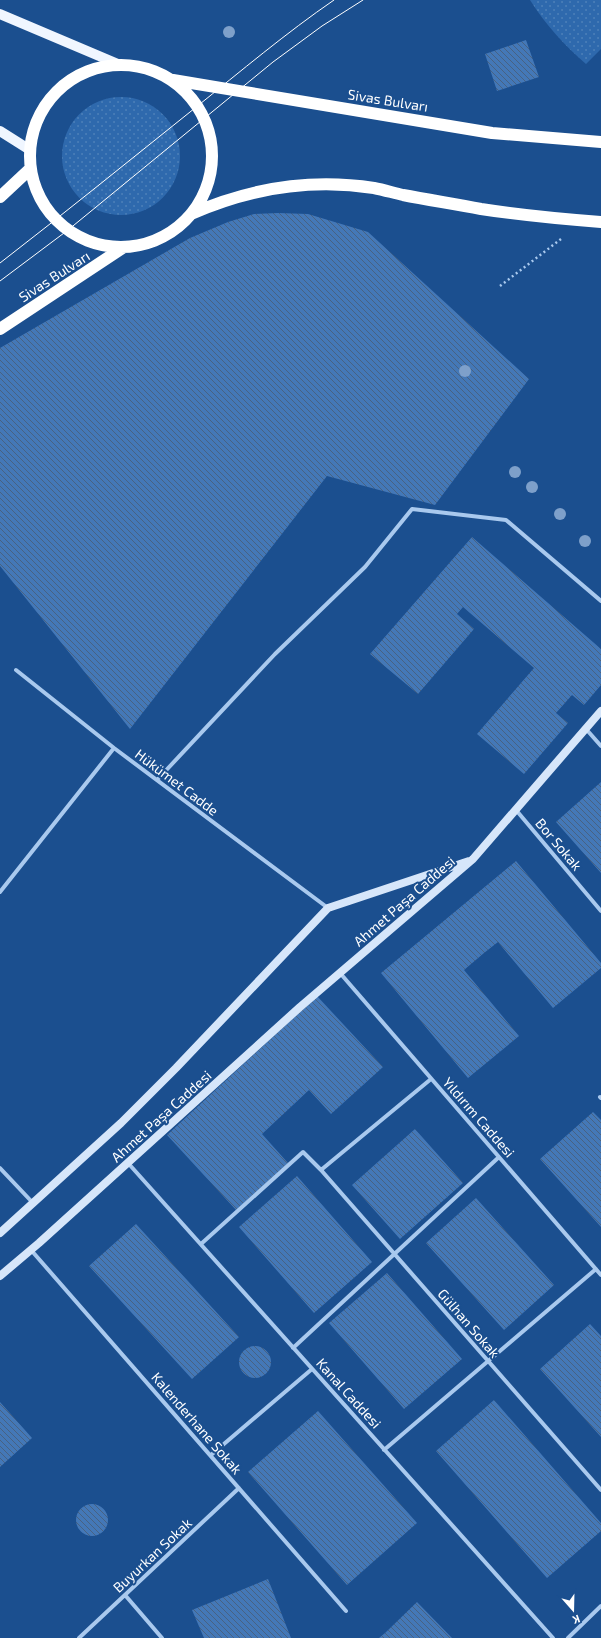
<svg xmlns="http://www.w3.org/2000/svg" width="601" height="1638" font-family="'Exo 2',sans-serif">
<defs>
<pattern id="grass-dots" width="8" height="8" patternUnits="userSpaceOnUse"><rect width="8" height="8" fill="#2e69ad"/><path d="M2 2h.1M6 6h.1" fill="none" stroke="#4d80b9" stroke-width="1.8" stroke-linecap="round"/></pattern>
<pattern id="building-back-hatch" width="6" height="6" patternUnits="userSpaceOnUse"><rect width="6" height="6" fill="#4478b7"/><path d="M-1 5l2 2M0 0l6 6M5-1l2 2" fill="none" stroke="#486282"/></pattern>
</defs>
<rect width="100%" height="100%" fill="#1b4f8f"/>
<path fill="url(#grass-dots)" d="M530,0H601V49L586,64C564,45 546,25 530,0Z
M62 156a59 59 0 1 1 118 0a59 59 0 1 1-118 0Z"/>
<path fill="url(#building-back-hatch)" d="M526,40L539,77L497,91L485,54Z
M278,213L308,214L368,232L529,379L435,505L327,476L130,729L0,566V348L190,238L228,222L254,214Z
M472,537L601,649V685L584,705L572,695L556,713L568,723L524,774L477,734L534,668L463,607L457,614L474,629L418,694L370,654Z
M601,782V873L556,822Z
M516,861L601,963V968L553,1008L498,942L484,953L464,970L519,1036L468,1078L381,973Z
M317,996L383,1067L331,1114L309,1090L262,1134L288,1163L236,1210L167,1135Z
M593,1112L601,1120V1227L540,1159Z
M415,1129L463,1183L400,1239L352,1185Z
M297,1176L372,1262L314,1313L239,1227Z
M476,1198L554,1285L504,1330L426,1243Z
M136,1224L239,1337L192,1379L89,1266Z
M387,1273L462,1359L404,1409L329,1323Z
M590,1324L601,1336V1437L540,1369Z
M239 1362a16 16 0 1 1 32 0a16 16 0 1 1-32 0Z
M494,1400L601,1523V1531L547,1578L436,1451Z
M0,1402L32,1438L0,1467Z
M318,1411L417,1523L347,1585L248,1472Z
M76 1520a16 16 0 1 1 32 0a16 16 0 1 1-32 0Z
M268,1579L291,1638H204L192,1610Z
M417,1602L452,1638H379L385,1633Z"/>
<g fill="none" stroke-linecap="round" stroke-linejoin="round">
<path stroke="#a9c9ee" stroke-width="2.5" stroke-dasharray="2 3" stroke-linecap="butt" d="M500,286L561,239"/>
<path stroke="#a9c9ee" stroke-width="4" d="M16,670L114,748L328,908
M586,729L601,746
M157,780L275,654L365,567L412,509L506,520L601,601
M516,810L601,911
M0,892L114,748
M340,973L601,1275
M600,1097L601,1098
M128,1163L553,1638
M0,1168L33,1203
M321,1170L431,1079
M201,1244L303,1152L321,1170L601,1490
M31,1250L346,1611
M293,1348L499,1157
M384,1450L596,1269
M211,1455L312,1369
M125,1595L162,1638
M79,1638L239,1488
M568,1638L601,1606"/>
<path stroke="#d6e6fa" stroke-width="8" d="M0,1233L121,1123L176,1068L328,908L469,861
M0,1276L39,1243L300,1007L473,859L601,711"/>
<path stroke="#f0f6ff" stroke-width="10" d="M0,14L118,64
M0,131L30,150"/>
<path stroke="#fff" stroke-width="12" d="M30 156a91 91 0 1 1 182 0a91 91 0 1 1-182 0Z
M173,80L492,133L601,142
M0,197L30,169
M191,214C250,188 309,178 374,188C384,190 394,193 403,195C429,200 455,204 481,209C520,215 561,219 601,222
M0,329L124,247"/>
<path stroke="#fff" stroke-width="1" d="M0,263C66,212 130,160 195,108C241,71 286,33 334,0
M0,281L68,230L273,62L322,26L363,0"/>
</g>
<g fill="#7ea0ca">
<circle cx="229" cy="32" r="6"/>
<circle cx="465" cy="371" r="6"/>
<circle cx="515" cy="472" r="6"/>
<circle cx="532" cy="487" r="6"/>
<circle cx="560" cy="514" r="6"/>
<circle cx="585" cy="541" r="6"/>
</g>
<g text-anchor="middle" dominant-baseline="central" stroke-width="4" stroke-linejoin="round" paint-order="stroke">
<g font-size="14" fill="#fff" stroke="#1b4f8f">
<text transform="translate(388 100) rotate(9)">Sivas Bulvarı</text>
<text transform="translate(54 276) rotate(-33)">Sivas Bulvarı</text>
<text transform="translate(177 782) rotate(37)">Hükümet Cadde</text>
<text transform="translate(559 844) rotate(50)">Bor Sokak</text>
<text transform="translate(404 901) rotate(-41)">Ahmet Paşa Caddesi</text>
<text transform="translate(161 1116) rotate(-42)">Ahmet Paşa Caddesi</text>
<text transform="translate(479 1117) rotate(49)">Yıldırım Caddesi</text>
<text transform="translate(469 1323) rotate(49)">Gülhan Sokak</text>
<text transform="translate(349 1393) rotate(48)">Kanal Caddesi</text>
<text transform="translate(197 1423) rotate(49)">Kalenderhane Sokak</text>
<text transform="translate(152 1555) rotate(-43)">Buyurkan Sokak</text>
</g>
</g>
<g transform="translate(573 1610) rotate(160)" stroke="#1b4f8f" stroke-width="3" paint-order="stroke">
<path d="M0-3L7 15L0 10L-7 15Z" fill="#ffffff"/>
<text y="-6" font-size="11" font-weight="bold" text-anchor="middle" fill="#ffffff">K</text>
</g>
</svg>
